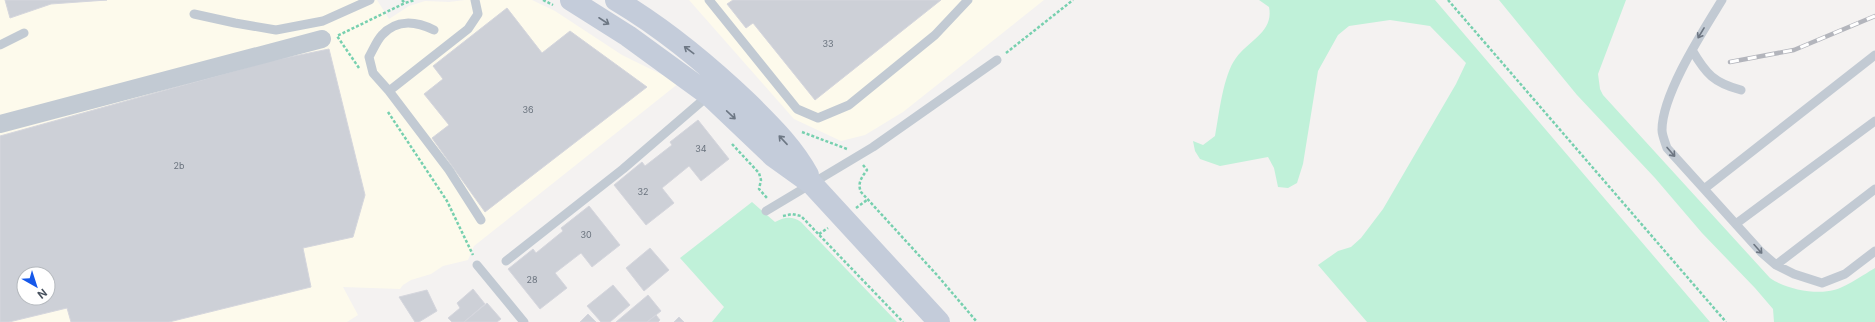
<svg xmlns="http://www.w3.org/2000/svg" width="1875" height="322" font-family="Inter,sans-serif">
<rect width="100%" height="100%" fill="#f4f2f1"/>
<path fill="#fdfaec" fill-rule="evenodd" d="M0,0H377L389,19L409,6L425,1L449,2L465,0H532L555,11L622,55L679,83L474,246L468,260L443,266L431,274L411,280L403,285L400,289L343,287L358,315L347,322H0ZM24,274H48V298H24Z
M689,0H1044L903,112L865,135L841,141L794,119Z"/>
<path fill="#c0f1d9" d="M1259,0H1435L1710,322H1367L1318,265L1338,251L1351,247L1361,238L1383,209L1456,84L1466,63L1430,26L1390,20L1349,26L1338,35L1318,71L1303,164L1297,183L1288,188L1278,187L1274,168L1268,157L1220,166L1200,159L1195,151L1193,141L1203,145L1215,136C1219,115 1223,75 1236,58C1249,40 1274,32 1269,7Z
M1499,0H1626L1598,74L1600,89L1603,95L1770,278C1785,289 1816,295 1834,290C1844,288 1865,274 1875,268V322H1774L1773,309L1755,288L1702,233L1655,178L1577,95Z
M752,202L775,222C785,217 792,216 801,222L897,322H712L724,307L680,258Z"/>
<path fill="#cdd0d7" stroke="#d5d6dd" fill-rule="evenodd" d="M5,0H107L51,4L10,18Z
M733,0H941L815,100L753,23L746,28L727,4Z
M507,8L542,53L570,31L647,87L485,212L432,138L449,125L424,94L443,79L433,66Z
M329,49L365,195L353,237L303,248L311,287L169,322H71L67,308L9,322H0V136L270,61ZM24,274H48V298H24Z
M698,120L729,159L701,181L689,166L662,188L674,203L646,225L614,185L642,162L645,166L672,145L670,142Z
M589,206L620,245L592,267L581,253L555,273L567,288L540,309L508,269L533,249L536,253L563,231L561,228Z
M650,248L669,270L644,291L626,268Z
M613,285L630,305L610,322H601L587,306Z
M473,289L485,304L464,322H452L448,318L460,308L457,303Z
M427,290L437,311L419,322H415L399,297Z
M648,295L661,311L647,322H616Z
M487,303L501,319L497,322H464Z
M588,314L596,322H580Z
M656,315L660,320L658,322H647Z
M679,317L684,322H674Z"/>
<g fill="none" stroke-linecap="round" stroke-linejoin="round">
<path stroke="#77d0af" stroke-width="2.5" stroke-dasharray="3 2" stroke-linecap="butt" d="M402,0L405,3L415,0
M543,0L553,5
M1448,0L1726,322
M1006,53L1073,0
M359,68L337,36L405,3
M388,112L447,201L473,255
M802,132L847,149
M732,144L759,173L761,180L759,189L767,198
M863,165L867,170C862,177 857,183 861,192L937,275L977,322
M856,208L867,200
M783,216L792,214L801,216L903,322
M819,234L828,228"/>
<path stroke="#c2cad3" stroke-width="9" d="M475,0L478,14L468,29L389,91L449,170L481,220
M709,0L797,109L818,118L849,105L935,35L968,0
M1722,0C1703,31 1662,94 1662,130C1662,135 1665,142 1667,148L1761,252L1776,265L1794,274L1822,283L1845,274L1875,251
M194,14L235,23L276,30L323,21L370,0
M0,45L24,33
M1692,50C1706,74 1714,83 1741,90
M389,91L373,73L369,57C373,50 377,40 382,35C396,19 416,21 434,30
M1704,189L1875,55
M766,211L873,147L997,60
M1737,223L1875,121
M506,261L623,169L709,95
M477,265L524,322
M1776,265L1875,189"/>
<path stroke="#c2cad3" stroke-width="18" d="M0,124L322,39"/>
<path stroke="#c4ccda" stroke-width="22" d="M571,0L628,36L709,95L773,156L812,184L939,322
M616,0C665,29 707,64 748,103C770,125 793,147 808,175"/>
<g stroke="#b3b5bc" stroke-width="4.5">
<path id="rail" d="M1730,62L1794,50L1875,16"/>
</g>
<use href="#rail" stroke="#fff" stroke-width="3" stroke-dasharray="9" stroke-linecap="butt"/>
</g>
<defs><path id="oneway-shaft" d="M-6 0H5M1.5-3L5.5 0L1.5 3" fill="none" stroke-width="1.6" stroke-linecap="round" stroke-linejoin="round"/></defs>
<g stroke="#6d7784">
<use href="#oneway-shaft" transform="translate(604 21) rotate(33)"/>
<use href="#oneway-shaft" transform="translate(689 50) rotate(-143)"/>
<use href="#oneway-shaft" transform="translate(731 115) rotate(43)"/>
<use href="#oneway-shaft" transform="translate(783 140) rotate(-133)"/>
</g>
<g stroke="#6d7682">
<use href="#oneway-shaft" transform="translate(1701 33) rotate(121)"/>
<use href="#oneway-shaft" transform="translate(1671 152) rotate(49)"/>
<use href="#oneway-shaft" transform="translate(1758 249) rotate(48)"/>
</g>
<g text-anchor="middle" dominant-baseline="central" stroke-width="3.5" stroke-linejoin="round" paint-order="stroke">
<g font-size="9" fill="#69727d">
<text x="828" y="43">33</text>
<text x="528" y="109">36</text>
<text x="701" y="148">34</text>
<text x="179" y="165">2b</text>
<text x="643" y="191">32</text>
<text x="586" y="234">30</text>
<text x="532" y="279">28</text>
</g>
</g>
<g transform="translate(36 286) rotate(141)"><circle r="19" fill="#ffffff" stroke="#b6babf"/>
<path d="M0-3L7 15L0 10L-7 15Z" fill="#1558ea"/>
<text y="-6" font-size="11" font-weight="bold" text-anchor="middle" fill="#48525f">N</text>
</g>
</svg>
